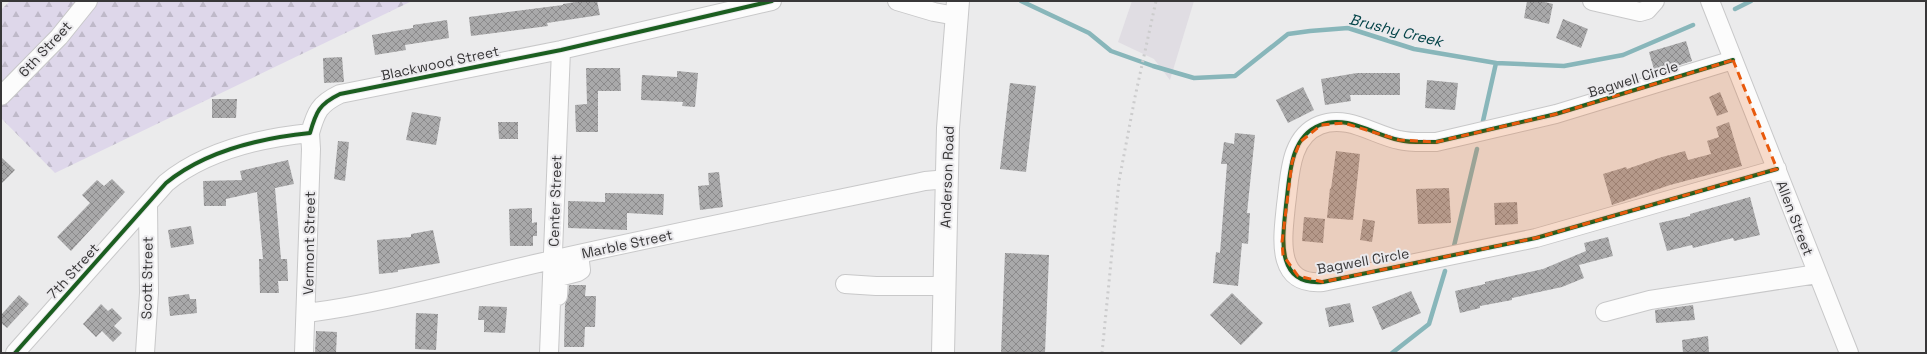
<svg xmlns="http://www.w3.org/2000/svg" width="1927" height="354" font-family="'Space Grotesk',sans-serif">
<defs>
<pattern id="forest-firs" width="22" height="20" patternUnits="userSpaceOnUse"><rect width="22" height="20" fill="#ded7ea"/><path d="M5 1l3.5 6h-7zM16 11l3.5 6h-7z" fill="#bfb9c9"/></pattern>
<pattern id="building-cross-hatch" width="8" height="8" patternUnits="userSpaceOnUse"><rect width="8" height="8" fill="#a9a9aa"/><path d="M0 0l8 8M0 8l8-8" fill="none" stroke="#8b8a8b"/></pattern>
</defs>
<rect width="100%" height="100%" fill="#ebebec"/>
<path fill="#e0dde3" d="M1132,1H1194L1170,80L1154,59L1118,42Z"/>
<path fill="url(#forest-firs)" d="M10,1H412L55,173L1,118V10Z"/>
<g fill="none" stroke-linecap="round" stroke-linejoin="round">
<path stroke="#88b6ba" stroke-width="4.5" d="M1021,1L1089,33L1111,51L1153,66L1194,78L1235,76L1288,34L1310,31L1348,28L1414,49L1496,63L1564,66L1623,55L1693,25
M1735,9L1751,1
M1483,121L1496,63
M1454,246L1477,149
M1392,353L1429,324L1445,271"/>
</g>
<path fill="url(#building-cross-hatch)" d="M582,1H597L600,15L547,23L548,26L471,36L469,17L563,5V4Z
M1527,1H1540L1553,4L1549,24L1524,18Z
M1563,19L1588,29L1581,48L1556,38Z
M447,20L449,38L405,45L406,50L375,55L372,35L413,28V25Z
M1686,41L1692,61L1655,73L1649,52Z
M342,57L344,82L324,83L323,58Z
M586,68H620L621,91H598V132H576L575,105L587,104Z
M677,71L698,73L695,107L682,106L683,102L641,100L642,75L677,77Z
M1357,73H1400V95H1350L1351,101L1325,105L1321,79Z
M1427,80L1458,83L1455,110L1425,108Z
M1010,83L1036,86L1026,172L1000,169Z
M1303,87L1314,110L1288,123L1276,100Z
M1720,92L1728,112L1717,116L1709,97Z
M212,99H237L236,118H212Z
M412,112L441,117L436,145L406,140Z
M498,122H518V139H499Z
M1729,122L1742,166L1670,185L1612,205L1603,174L1626,167L1627,169L1662,157L1685,151L1688,160L1711,154L1707,141L1719,137L1716,127Z
M1235,133L1255,135L1247,213H1250L1248,244L1242,243L1238,286L1213,283L1216,252L1220,253L1227,164H1221L1224,142L1234,144Z
M338,141L349,142L345,181L334,179Z
M1336,151L1360,154L1353,220L1327,218L1330,188L1331,189Z
M1,157L15,170L1,184Z
M288,160L294,184L275,188L281,259H287L288,281H278L279,293H260L259,259H263L257,192L226,199V206H204L203,181L242,180L240,171Z
M719,172L723,207L700,210L698,186L709,185L708,173Z
M112,179L125,192L71,251L57,237L90,203L82,195L97,180L104,186Z
M1449,188L1451,223L1418,224L1416,189Z
M605,193L664,194L663,215L627,213V230L568,228V201L605,202Z
M1750,197L1760,235L1734,241L1733,238L1693,248L1692,245L1667,251L1659,223L1690,216V214Z
M1517,202L1518,224L1495,225L1494,203Z
M532,208V223L537,222V236H533V246H510L509,209Z
M1304,217L1325,219L1323,243L1302,241Z
M1363,219L1375,221L1372,242L1360,240Z
M191,226L194,244L171,248L168,230Z
M433,230L440,263L398,270V272L379,274L377,240L411,237V234Z
M1608,237L1613,256L1579,265L1584,278L1562,287L1512,298V300L1480,306V308L1460,313L1455,291L1485,284V282L1543,269L1586,251L1584,243Z
M1005,253L1049,255L1045,353H1001Z
M569,285H586L585,296H596L595,327H585L584,347H564L565,304L568,297Z
M1411,291L1421,313L1382,330L1372,307Z
M1232,293L1263,323L1241,345L1210,315Z
M189,294L190,299H196L197,313L170,316L168,297Z
M19,295L29,304L7,328L1,323V315Z
M1350,303L1354,322L1329,327L1325,308Z
M101,304L108,311L112,308L122,318L114,326L122,333L113,342L102,331L96,337L83,324Z
M1693,305L1695,320L1656,323L1655,310Z
M479,306L507,307L505,333L484,332V320H478Z
M416,313L438,314L436,350L415,349Z
M316,331L337,332L336,353H315Z
M1708,336L1709,353H1683L1682,340Z"/>
<g fill="none" stroke-linecap="round" stroke-linejoin="round">
<g stroke="#c8c8c9" stroke-width="20">
<path id="minor" d="M897,1L934,12L956,16
M1592,1L1640,12L1647,10L1655,1
M1710,1L1849,353
M1733,60L1556,114L1436,142C1423,142 1411,143 1399,140C1374,135 1347,114 1320,125C1289,137 1290,177 1286,205C1283,236 1274,286 1323,282L1536,238L1777,169
M1,96L59,37L88,1
M845,284L876,286H945
M558,296L559,277L578,272L581,270L579,254
M1605,312L1650,300L1817,274
M307,313C390,302 471,278 552,260C676,232 801,207 925,181L948,179
M15,353L166,183C205,151 261,138 310,133C316,112 319,104 340,94L561,50L772,1
M145,353L149,293L148,204
M304,353L311,149L310,133
M549,353L561,50"/>
</g>
<g stroke="#c8c8c9" stroke-width="24">
<path id="major" d="M943,353L948,128L958,1"/>
</g>
<use href="#minor" stroke="#fcfcfc" stroke-width="18"/>
<use href="#major" stroke="#fcfcfc" stroke-width="22"/>
<path stroke="#cccccd" stroke-width="3" stroke-dasharray="2 4" stroke-linecap="butt" d="M1102,353L1119,181L1135,97L1156,1"/>
<g stroke="#ebeaed" stroke-width="6">
<path id="cycleway" d="M1733,60L1556,114L1436,142C1423,142 1411,143 1399,140C1374,135 1347,114 1320,125C1289,137 1290,177 1286,205C1283,236 1274,286 1323,282L1536,238L1777,169
M15,353L166,183C205,151 261,138 310,133C316,112 319,104 340,94L561,50L772,1"/>
</g>
<use href="#cycleway" stroke="#1b5e20" stroke-width="4"/>
</g>
<path fill="#e8590c" fill-opacity="0.2" stroke="#e8590c" stroke-width="3" stroke-dasharray="8 5" stroke-linejoin="round" d="M1733,60L1777,169L1536,238L1323,282L1298,276L1283,255L1282,242L1292,162L1300,142L1321,125L1344,123L1399,140L1436,142L1556,114Z"/>
<g text-anchor="middle" dominant-baseline="central" stroke-width="4" stroke-linejoin="round" paint-order="stroke">
<g font-size="14" fill="#383738" stroke="#ebeaed">
<text transform="translate(45 49) rotate(-47)">6th Street</text>
<text transform="translate(440 63) rotate(-12)">Blackwood Street</text>
<text transform="translate(1633 79) rotate(-17)">Bagwell Circle</text>
<text transform="translate(947 177) rotate(-88)">Anderson Road</text>
<text transform="translate(555 201) rotate(-88)">Center Street</text>
<text transform="translate(1795 218) rotate(69)">Allen Street</text>
<text transform="translate(309 243) rotate(-89)">Vermont Street</text>
<text transform="translate(627 244) rotate(-12)">Marble Street</text>
<text transform="translate(1363 261) rotate(-10)">Bagwell Circle</text>
<text transform="translate(73 271) rotate(-48)">7th Street</text>
<text transform="translate(147 278) rotate(-89)">Scott Street</text>
</g>
<g font-size="15" font-style="italic" fill="#034347" stroke="#ebeaed">
<text transform="translate(1396 30) rotate(14)">Brushy Creek</text>
</g>
</g>
<rect width="1927" height="354" fill="none" stroke="#383738" stroke-width="4"/>
</svg>
